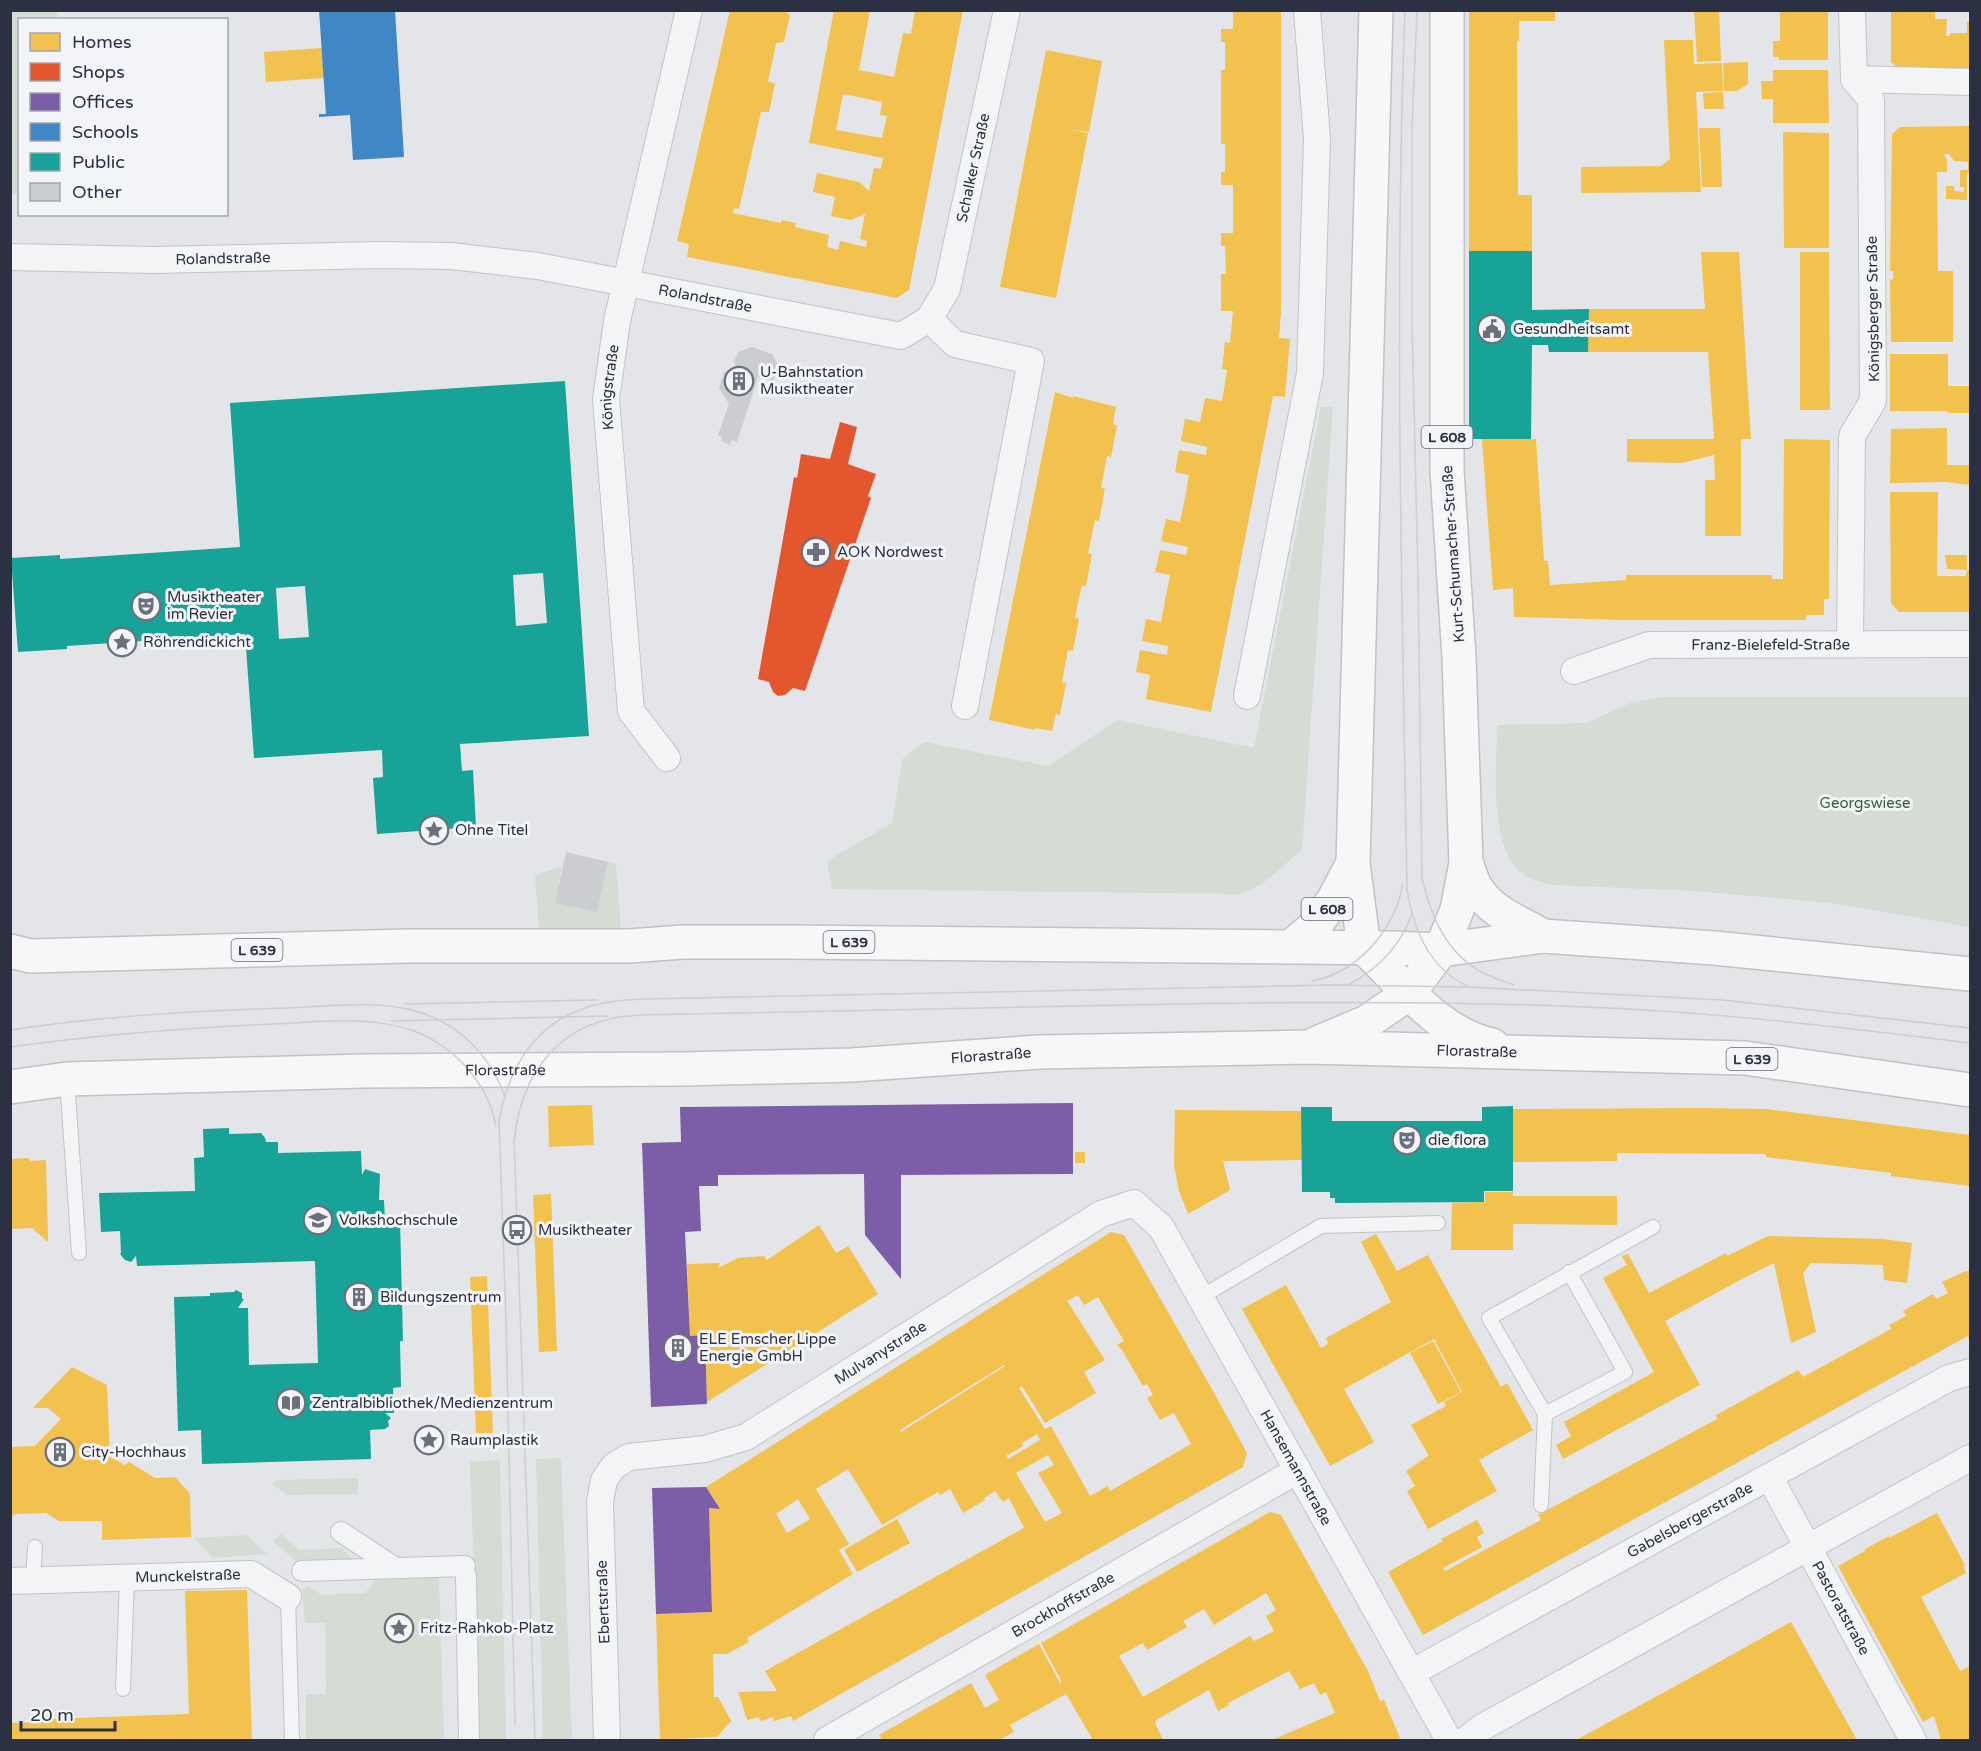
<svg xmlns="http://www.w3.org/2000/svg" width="1981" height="1751" font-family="'Varela Round',sans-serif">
<rect width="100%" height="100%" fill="#e4e5e8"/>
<path fill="#d4dcd4" d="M10,11H57V19L20,20L19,194L10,193Z
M1321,407H1333L1302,850L1262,884L1239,894L832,889L827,861L892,823L903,758L925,742L1048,766L1117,720L1254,748Z
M1663,697H1970V927L1831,903L1695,891L1554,885C1544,883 1532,881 1524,875C1487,848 1497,766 1497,725L1587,723L1630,703Z
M608,862L616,864L621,928L539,929L535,876L562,866L555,903L597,912Z
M561,1458L572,1740H543L536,1459Z
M500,1460L506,1738L509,1740H480L470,1462Z
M358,1478V1494L287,1495L272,1484L276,1480Z
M281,1534L300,1550L342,1548L354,1562L298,1563L273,1541Z
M246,1535L267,1554L213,1558L194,1538Z
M439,1576L444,1740H306V1694H326L325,1623H305L302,1590L307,1586L322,1595L365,1593L378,1577Z"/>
<path fill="#f2c14e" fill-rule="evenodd" d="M730,10H783L790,15L784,42L776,43L772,63L768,81L775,84L769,112H761L739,209L734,208L733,213L781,223V220L796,223L795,227L829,235L827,247L838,250L840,241L866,247L867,241L860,239L865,214L851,220L831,216L835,197L813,192L817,173L859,182L869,191L874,168L881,169L883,158L809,143L834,10H870L859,70L894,77L903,33L911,34L915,10H963L909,290L897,298L687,257L689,244L677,241ZM843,94L882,102L880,115L887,116L882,138L836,130Z
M1233,10H1281V311L1279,338L1290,339L1285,397L1273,396L1211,712L1146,699L1150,675L1136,672L1140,650L1167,655L1168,646L1142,641L1146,619L1161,622L1170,575L1155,572L1160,550L1186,555L1188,547L1161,541L1166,519L1180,522L1185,498L1189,475L1175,472L1179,450L1206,455L1207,447L1181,441L1185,419L1200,422L1205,398L1222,401L1223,396L1227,370L1222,369L1225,342L1230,343L1233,311H1221V274H1226L1225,246H1221V233H1233V185H1221V172H1225V144H1221V70H1225V42H1221V29H1233Z
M1469,10H1555V21H1519V41H1517L1518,195H1532V251H1469Z
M1694,10H1719L1721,61L1697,62Z
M1780,10H1828V60H1779V57H1773V41H1780Z
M1891,10H1935V19H1947L1946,36H1949L1951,33H1967V22H1970V70H1900L1891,62Z
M1664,40H1693L1694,64L1722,63L1723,91L1696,92L1701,192L1581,193V167L1661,166L1670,159Z
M322,48L324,78L266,82L264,52Z
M1046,50L1102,61L1089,132L1067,129L1088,133L1056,298L1000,287Z
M1748,62V84L1737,91H1724L1723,63Z
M1773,70H1828L1829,123H1773V99H1762L1761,81H1773Z
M1723,92L1724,109H1704L1703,93Z
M1970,126V173H1967V200L1946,199V186H1954V191L1964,192V187H1960V170H1968V162L1954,161L1949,154H1944L1947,161V172H1937L1938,271H1953V342H1891L1890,279L1893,280V271H1890L1892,134L1900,127Z
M1699,128H1720L1722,187H1702Z
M1783,132L1829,133V248H1784Z
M1701,252H1739L1751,439H1741V536H1705V480H1715L1714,455L1682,463L1627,462V439H1714L1708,352H1588L1589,309H1705Z
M1800,252H1829L1830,410H1800Z
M1890,354H1948V386H1970V413H1948L1947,411H1890Z
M1055,392L1073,398V396L1116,407L1113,424L1117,426L1111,457L1107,456L1101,488L1105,489L1099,521L1095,520L1088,553L1092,554L1086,586L1082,585L1078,602L1075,618L1079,619L1073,651L1068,650L1062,682L1066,683L1060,715L1056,714L1052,731L1035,728V730L989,720Z
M1947,428V465H1970V485L1947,482L1890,483L1891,429Z
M1482,439H1536L1544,561H1548L1550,585L1626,580V575H1772V579H1783L1784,439L1830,440L1829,599H1824V615H1806V620H1626L1514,617L1513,588L1493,590Z
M1890,492H1938L1937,576H1966L1967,570H1970V612H1899L1891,603Z
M1945,555H1967V570L1947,569Z
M592,1105L594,1145L549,1147L548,1106Z
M1696,1108L1766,1109L1970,1135V1186L1891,1176V1173L1766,1157V1154L1617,1153V1161L1513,1162V1109Z
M1175,1110L1301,1111L1302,1160L1223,1161L1230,1190L1188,1214L1179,1191L1174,1165Z
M1075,1152H1085V1163H1075Z
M28,1158L31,1161L46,1160L48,1242L32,1228L10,1229V1159Z
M1485,1192H1513V1196H1617V1225L1513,1224V1250H1451L1452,1203L1485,1202Z
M551,1194L557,1351L539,1352L533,1195Z
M819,1225L836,1253L848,1246L878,1294L707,1402L705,1335L690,1336L687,1264L720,1263L718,1268L738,1258L764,1256L767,1260Z
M1111,1232L1124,1235L1213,1391L1247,1453L1243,1467L793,1721L791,1716L774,1721L773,1717L760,1721L759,1717L747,1720L738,1692L777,1691L765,1671L1024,1528L1009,1498L1003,1502L995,1491L984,1498L985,1500L963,1513L950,1489L940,1495L938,1492L882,1525L848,1469L816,1489L849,1544L839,1550L853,1574L747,1638L749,1642L727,1654H713L714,1697H718L732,1722H730L717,1737L660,1740L656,1614L712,1612L709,1508L720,1509L706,1487ZM1078,1295L1084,1305L1098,1297L1124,1341L1117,1345L1122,1350L1143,1386L1147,1384L1153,1395L1147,1398L1160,1420L1174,1413L1191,1444L1110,1491L1108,1486L1090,1496L1051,1426L1045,1429L1019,1388L1022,1386L1045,1423L1096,1393L1084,1372L1105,1360L1067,1301ZM1004,1365L1005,1366L901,1432L900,1430ZM1037,1434L1040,1440L1008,1459L1006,1456L1023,1446L1022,1443ZM1048,1455L1054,1465L1038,1473L1062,1513L1045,1522L1016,1473ZM798,1499L810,1519L787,1533L776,1514Z
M1376,1234L1397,1271L1428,1255L1501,1387L1507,1383L1533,1430L1479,1460L1497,1491L1428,1529L1407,1491L1415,1486L1406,1471L1428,1456V1454L1411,1425L1446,1406L1444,1402L1462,1392L1434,1339L1344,1389L1374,1442L1330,1466L1242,1309L1286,1285L1321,1348L1328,1344L1326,1338L1391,1302L1361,1242Z
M1768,1236L1883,1239L1912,1243L1907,1283L1884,1280L1883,1265L1811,1263L1803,1273L1816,1332L1791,1343L1774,1263L1740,1280L1665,1321L1700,1385L1563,1459L1556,1445L1571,1436L1564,1422L1654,1372L1603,1278L1627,1265L1622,1256L1628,1254L1649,1293L1726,1253L1727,1256Z
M1966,1271H1970V1341L1968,1336L1423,1635L1388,1572L1443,1541L1441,1539L1477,1520L1484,1533L1477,1537L1482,1547L1443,1568L1445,1571L1541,1520L1538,1515L1717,1419L1716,1415L1798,1370L1803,1377L1891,1329L1889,1325L1906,1316L1903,1311L1933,1294L1936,1299L1948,1293L1942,1282Z
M487,1276L493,1433H476L470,1277Z
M1433,1341L1461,1392L1438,1404L1410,1353Z
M72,1367L107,1385L110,1457L125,1465L129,1462L155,1478L175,1477L190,1494L191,1537L102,1540V1521H59L46,1513L16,1514L10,1517V1447L35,1446L61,1419L48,1408H33Z
M1270,1512L1281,1515L1368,1671L1380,1701L1384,1700L1400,1738L1394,1740H1272L1335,1713L1326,1692L1320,1695L1314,1683L1300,1689L1289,1671L1228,1703L1229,1705L1218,1711L1209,1690L1156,1720L1155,1723L1163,1740H1093L1066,1694L1010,1725L1014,1732L999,1740H882L879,1735L971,1683L985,1708L999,1700L985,1675L1039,1644L1060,1683L1062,1682L1041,1643ZM1266,1593L1276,1610L1266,1616L1274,1631L1254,1641L1250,1636L1143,1697L1119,1656L1143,1643L1147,1650L1187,1627L1183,1621L1204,1609L1214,1625Z
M1937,1513L1965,1565L1963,1566L1966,1573L1921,1597L1960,1671L1970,1666V1740H1941L1934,1716L1923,1722L1838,1566L1865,1551V1549L1889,1536V1538Z
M897,1519L910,1543L857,1572L844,1550Z
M247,1590L252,1740H10V1723L47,1722V1719L189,1714L185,1591Z
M1791,1622L1857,1740H1576L1672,1688Z"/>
<path fill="#e4572e" d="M840,422L857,427L848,464L876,474L868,496L871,498L805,691L793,688L785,695L778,696L773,692L769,682L758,679L794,477L797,478L801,454L830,459Z"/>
<path fill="#7b5ea7" d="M1073,1103V1174L901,1175V1279L865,1235L864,1174L718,1175V1186H699L701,1231L685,1232L690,1336L705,1335L707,1404L651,1407L642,1143L681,1142L680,1107Z
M706,1487L720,1509L709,1508L712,1612L656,1614L652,1488Z"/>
<path fill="#3f88c5" d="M319,10H395L404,157L353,160L350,115L319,117V114H326Z"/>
<path fill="#17a398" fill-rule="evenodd" d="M1469,251H1532V310L1589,309L1588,352H1549L1548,345H1532L1531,439H1469Z
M565,381L589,736L460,744L462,771L473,770L476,827L377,834L373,778L383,777L382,750L254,758L245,634L67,646V649L18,652L11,558L60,555V559L240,547L230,403ZM543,573L547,623L516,626L513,575ZM305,586L309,637L279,639L276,588Z
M1513,1106V1191H1484V1202L1335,1203V1198H1330V1192H1302L1301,1107H1332V1121H1482V1107Z
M229,1128V1134L261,1133L265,1138L266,1142H278V1153L361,1151L362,1175L365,1169L380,1174L379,1200H384L385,1221L400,1220L403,1341H400L401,1387L393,1388L394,1413H385L391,1418L388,1421L389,1426L385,1429L370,1430L371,1459L202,1464L201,1430L178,1431L174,1297L210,1296V1293L234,1292L236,1290L242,1293V1299H244L238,1308H248L249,1365L318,1363L315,1261L137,1266L136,1256L131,1262L125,1260L120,1254L121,1253L120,1231L101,1232L99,1193L195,1191L194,1158L204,1157L203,1129Z"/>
<path fill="#cccdd1" d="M752,347L772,354L777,363L774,372L776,373L773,382L758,377L737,442L732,440L728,449L729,444L721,441L722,437L718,435L729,404L719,388L724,372L736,366L734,362L738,352Z
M566,852L608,862L597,912L555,903Z"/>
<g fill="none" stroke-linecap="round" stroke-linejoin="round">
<g stroke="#c2c3c6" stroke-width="16">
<path id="service" d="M67,1079L79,1253
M1201,1297L1321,1226L1438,1223
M1545,1414L1625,1372L1569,1272
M1541,1505L1545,1414L1489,1318L1653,1227
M33,1580L35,1547
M288,1597L292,1740
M123,1689L127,1578"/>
</g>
<g stroke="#c2c3c6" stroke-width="22">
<path id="pedestrian" d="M341,1532L396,1568
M302,1571L465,1566
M466,1576L469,1740"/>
</g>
<g stroke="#c2c3c6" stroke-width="28">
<g id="minor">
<path d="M1854,79L1970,82"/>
<path id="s1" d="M10,257L153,260L379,255L451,256L538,266L901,336L929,319L947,289L1007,10"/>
<path d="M929,319L955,344L1031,361L965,706"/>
<path d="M1850,644L1852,436L1873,401L1871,100L1854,79L1852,10"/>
<path id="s2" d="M1574,671L1649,645L1970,644"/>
<path d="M1247,696L1310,373L1317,139L1307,10"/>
<path id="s3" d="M667,758L631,711L606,399L617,321L689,10"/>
<path id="s4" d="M1770,1478L1913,1740"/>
<path id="s5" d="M10,1581L251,1574L288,1597"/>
<path id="s6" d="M1411,1673L1949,1378L1970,1372"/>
<path id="s7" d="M607,1740L600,1502L604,1480L614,1466L629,1457L705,1449L746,1437L1101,1214L1134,1203L1161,1227L1449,1740"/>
<path id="s8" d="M827,1740L1298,1470"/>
<path d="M1466,1740L1481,1728L1970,1458"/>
</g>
</g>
<g stroke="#c0c2c6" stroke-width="36">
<g id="primary">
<path d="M1466,863C1470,872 1472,882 1477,889C1491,912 1521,923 1543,936"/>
<path d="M1291,947L1315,926L1334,899L1353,863"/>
<path d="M1364,948L1353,863L1376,10"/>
<path d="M1364,948C1403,984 1437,1033 1492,1045"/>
<path d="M10,951L30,956L407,946H629L683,942H788L1393,948L1441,950L1543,936L1714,948L1970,974"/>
<path d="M1317,1043L1367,1022L1408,994L1441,950L1457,910L1466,863L1459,658L1447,470V10"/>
<path id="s9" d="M10,1087L67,1079L362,1071L683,1069L852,1065L1039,1052L1308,1047L1745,1058L1970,1090"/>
</g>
</g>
<use href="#service" stroke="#f3f4f6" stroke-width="14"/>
<use href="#pedestrian" stroke="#f3f4f6" stroke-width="20"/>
<use href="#minor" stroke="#f3f4f6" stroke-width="26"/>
<use href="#primary" stroke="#f7f7f7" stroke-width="33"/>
<path stroke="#cdced1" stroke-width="1.5" d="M1405,10C1394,303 1402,596 1407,889C1413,928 1429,968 1467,986
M1417,10L1412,127V322L1418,577L1422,878C1431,917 1446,953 1483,973C1493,978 1504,981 1514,985
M1312,981C1359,972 1394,930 1403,884
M1348,985C1378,969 1401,946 1412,913
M405,1004L597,1000
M391,1021L607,1016
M10,1030C102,1016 194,1011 287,1008C336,1006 393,997 439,1020C470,1035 494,1065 505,1097
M10,1047C98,1035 185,1028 274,1024C319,1022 370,1015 414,1031C454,1046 489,1084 496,1127
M514,1138L535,1740
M514,1144C519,1083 550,1031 614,1018C623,1016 633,1016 642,1015C771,1012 900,1010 1030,1007C1215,1003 1400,999 1585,1007C1714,1012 1842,1027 1970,1043
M515,1725L506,1320L499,1121C508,1070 533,1025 585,1008C604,1001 625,1000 645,999L1330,985L1469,987L1723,1000L1970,1028"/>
</g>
<defs>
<g id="civic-ring" transform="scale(1.5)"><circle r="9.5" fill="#f2f4f8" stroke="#6c6f7c" stroke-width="1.5"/><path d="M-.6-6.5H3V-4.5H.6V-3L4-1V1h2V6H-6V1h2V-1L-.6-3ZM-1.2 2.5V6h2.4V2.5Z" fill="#6c6f7c"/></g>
<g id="building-ring" transform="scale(1.5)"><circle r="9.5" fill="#f2f4f8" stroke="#6c6f7c" stroke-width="1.5"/><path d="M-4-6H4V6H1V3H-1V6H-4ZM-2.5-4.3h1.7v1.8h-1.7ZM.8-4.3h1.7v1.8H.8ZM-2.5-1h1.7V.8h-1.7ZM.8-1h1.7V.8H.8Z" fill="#6c6f7c"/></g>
<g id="pharmacy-ring" transform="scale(1.5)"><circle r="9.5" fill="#f2f4f8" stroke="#6c6f7c" stroke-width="1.5"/><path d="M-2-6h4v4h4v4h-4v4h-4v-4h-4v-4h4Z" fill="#6c6f7c"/></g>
<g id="theatre-ring" transform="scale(1.5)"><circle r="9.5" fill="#f2f4f8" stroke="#6c6f7c" stroke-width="1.5"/><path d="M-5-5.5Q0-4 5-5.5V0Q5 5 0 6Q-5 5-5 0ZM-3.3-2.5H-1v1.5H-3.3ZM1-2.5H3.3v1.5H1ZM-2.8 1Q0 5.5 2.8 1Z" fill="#6c6f7c"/></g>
<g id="sight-ring" transform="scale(1.5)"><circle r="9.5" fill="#f2f4f8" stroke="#6c6f7c" stroke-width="1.5"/><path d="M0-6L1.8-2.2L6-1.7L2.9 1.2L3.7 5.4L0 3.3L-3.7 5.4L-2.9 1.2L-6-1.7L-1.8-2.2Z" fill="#6c6f7c"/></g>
<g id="university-ring" transform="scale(1.5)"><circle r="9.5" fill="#f2f4f8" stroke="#6c6f7c" stroke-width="1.5"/><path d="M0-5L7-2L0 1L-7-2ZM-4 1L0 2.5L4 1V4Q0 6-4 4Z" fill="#6c6f7c"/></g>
<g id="bus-ring" transform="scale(1.5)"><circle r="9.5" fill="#f2f4f8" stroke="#6c6f7c" stroke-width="1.5"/><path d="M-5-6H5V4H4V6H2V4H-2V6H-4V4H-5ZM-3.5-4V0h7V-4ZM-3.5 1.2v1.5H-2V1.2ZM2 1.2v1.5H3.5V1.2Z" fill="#6c6f7c"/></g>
<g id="library-ring" transform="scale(1.5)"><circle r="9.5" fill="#f2f4f8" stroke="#6c6f7c" stroke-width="1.5"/><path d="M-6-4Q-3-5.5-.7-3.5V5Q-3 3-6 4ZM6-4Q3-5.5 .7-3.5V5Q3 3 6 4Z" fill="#6c6f7c"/></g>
</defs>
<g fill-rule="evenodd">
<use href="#civic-ring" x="1492" y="329"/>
<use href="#building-ring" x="739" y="381"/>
<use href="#pharmacy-ring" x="816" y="552"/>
<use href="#theatre-ring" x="146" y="606"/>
<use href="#sight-ring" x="122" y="642"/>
<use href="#sight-ring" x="434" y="830"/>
<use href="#theatre-ring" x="1407" y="1140"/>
<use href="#university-ring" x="318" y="1220"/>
<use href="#bus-ring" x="517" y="1230"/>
<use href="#building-ring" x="359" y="1297"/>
<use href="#building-ring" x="678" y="1348"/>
<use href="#library-ring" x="291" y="1403"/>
<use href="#sight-ring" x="429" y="1440"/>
<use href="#building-ring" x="60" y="1452"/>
<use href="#sight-ring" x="399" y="1628"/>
</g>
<g text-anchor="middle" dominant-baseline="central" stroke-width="6" stroke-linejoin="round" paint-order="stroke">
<g fill="#f2f4f8" stroke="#676b79" stroke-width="1.5">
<rect x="1421.5" y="426" width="51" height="22" rx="4.5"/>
<rect x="1301.5" y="898" width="51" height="22" rx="4.5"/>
<rect x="823.5" y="931" width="51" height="22" rx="4.5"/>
<rect x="231.5" y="939" width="51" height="22" rx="4.5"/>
<rect x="1726.5" y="1048" width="51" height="22" rx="4.5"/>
</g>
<g font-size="14" font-weight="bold" fill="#2b3042">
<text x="1447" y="437">L 608</text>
<text x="1327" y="909">L 608</text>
<text x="849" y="942">L 639</text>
<text x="257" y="950">L 639</text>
<text x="1752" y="1059">L 639</text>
</g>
<g font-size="15" fill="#2b3042" stroke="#f2f4f8">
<text stroke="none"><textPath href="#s1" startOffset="1090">Schalker Straße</textPath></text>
<text stroke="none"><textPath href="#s1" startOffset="213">Rolandstraße</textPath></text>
<text stroke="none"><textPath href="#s1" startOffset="699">Rolandstraße</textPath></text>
<text transform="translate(1873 309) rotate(-91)">Königsberger Straße</text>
<text stroke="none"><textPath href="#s3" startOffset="384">Königstraße</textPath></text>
<text transform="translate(1453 554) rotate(-94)">Kurt-Schumacher-Straße</text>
<text stroke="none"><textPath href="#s2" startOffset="201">Franz-Bielefeld-Straße</textPath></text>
<text stroke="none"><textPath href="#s9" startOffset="1468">Florastraße</textPath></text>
<text stroke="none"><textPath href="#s9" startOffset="982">Florastraße</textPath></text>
<text stroke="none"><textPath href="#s9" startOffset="496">Florastraße</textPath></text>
<text stroke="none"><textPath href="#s7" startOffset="573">Mulvanystraße</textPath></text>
<text stroke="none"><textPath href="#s7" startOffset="1180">Hansemannstraße</textPath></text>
<text stroke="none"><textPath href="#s6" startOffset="318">Gabelsbergerstraße</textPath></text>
<text stroke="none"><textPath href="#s5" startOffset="178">Munckelstraße</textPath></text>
<text transform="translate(603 1602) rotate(-92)">Ebertstraße</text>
<text stroke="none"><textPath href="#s8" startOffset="272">Brockhoffstraße</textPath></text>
<text stroke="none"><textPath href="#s4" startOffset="148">Pastoratstraße</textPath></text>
</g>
<g font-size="15" fill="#2b3042" stroke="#f2f4f8" text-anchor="start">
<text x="1513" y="329">Gesundheitsamt</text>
<text x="760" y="372">U-Bahnstation<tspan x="760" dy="17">Musiktheater</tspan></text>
<text x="837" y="552">AOK Nordwest</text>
<text x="167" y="597">Musiktheater<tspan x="167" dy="17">im Revier</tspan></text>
<text x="143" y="642">Röhrendickicht</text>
<text x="455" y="830">Ohne Titel</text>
<text x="1428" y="1140">die flora</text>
<text x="339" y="1220">Volkshochschule</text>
<text x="538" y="1230">Musiktheater</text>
<text x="380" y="1297">Bildungszentrum</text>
<text x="699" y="1339">ELE Emscher Lippe<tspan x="699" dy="17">Energie GmbH</tspan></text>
<text x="312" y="1403">Zentralbibliothek/Medienzentrum</text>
<text x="450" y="1440">Raumplastik</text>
<text x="81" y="1452">City-Hochhaus</text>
<text x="420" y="1628">Fritz-Rahkob-Platz</text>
</g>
<g font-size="15" fill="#3a5e38" stroke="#f2f4f8">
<text x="1865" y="803">Georgswiese</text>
</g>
</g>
<rect width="1981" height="1751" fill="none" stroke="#2b3042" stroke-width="24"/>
<rect x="18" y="18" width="210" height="198" fill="#f2f4f8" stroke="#a2a6af" stroke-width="1.5"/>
<rect x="30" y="33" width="30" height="18" fill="#f2c14e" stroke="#a2a6af" stroke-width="1.5"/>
<text x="72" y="48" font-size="18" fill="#2b3042">Homes</text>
<rect x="30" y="63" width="30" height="18" fill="#e4572e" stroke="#a2a6af" stroke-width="1.5"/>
<text x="72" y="78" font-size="18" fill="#2b3042">Shops</text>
<rect x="30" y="93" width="30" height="18" fill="#7b5ea7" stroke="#a2a6af" stroke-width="1.5"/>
<text x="72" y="108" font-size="18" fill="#2b3042">Offices</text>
<rect x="30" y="123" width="30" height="18" fill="#3f88c5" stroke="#a2a6af" stroke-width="1.5"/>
<text x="72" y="138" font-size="18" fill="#2b3042">Schools</text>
<rect x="30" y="153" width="30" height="18" fill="#17a398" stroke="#a2a6af" stroke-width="1.5"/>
<text x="72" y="168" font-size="18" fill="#2b3042">Public</text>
<rect x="30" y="183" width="30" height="18" fill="#cccdd1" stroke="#a2a6af" stroke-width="1.5"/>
<text x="72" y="198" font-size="18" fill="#2b3042">Other</text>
<path d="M21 1721v9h94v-9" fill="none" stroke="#2b3042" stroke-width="3"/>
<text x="30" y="1721" font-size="18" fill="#2b3042" stroke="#f2f4f8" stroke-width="4.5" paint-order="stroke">20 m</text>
</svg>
